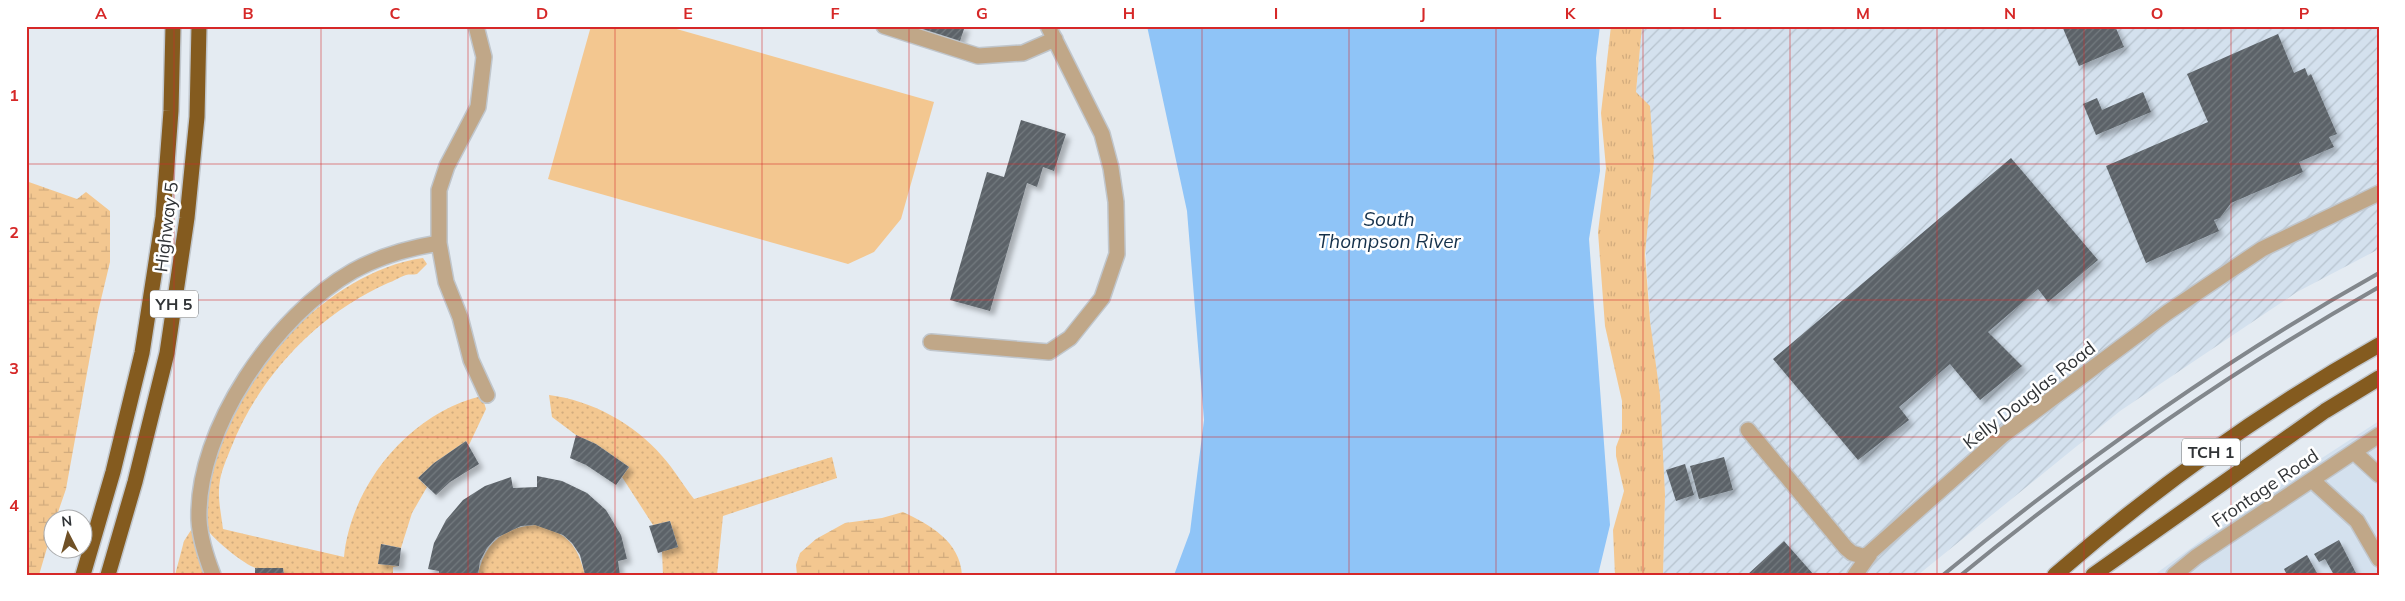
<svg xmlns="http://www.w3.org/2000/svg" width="2405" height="601" font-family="Mulish,sans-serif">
<defs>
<pattern id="industrial-furrows" width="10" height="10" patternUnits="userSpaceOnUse" patternTransform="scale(1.25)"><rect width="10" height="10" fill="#d4e1ee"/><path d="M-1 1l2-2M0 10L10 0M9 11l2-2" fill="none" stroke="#b6c2cd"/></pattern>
<pattern id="grass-dots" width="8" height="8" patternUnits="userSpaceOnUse" patternTransform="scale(1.25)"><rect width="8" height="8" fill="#f3c790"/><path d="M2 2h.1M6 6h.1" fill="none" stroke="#d1ab7d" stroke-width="1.8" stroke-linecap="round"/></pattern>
<pattern id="wetland-marsh" width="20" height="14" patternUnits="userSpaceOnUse" patternTransform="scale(1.25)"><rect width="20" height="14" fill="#f3c790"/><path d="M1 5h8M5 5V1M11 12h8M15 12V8" fill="none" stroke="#d1ab7d"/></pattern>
<pattern id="park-tufts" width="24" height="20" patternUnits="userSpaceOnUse" patternTransform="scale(1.25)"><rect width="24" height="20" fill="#f3c790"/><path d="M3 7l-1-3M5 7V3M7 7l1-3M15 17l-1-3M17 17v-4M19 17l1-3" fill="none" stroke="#d1ab7d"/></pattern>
<pattern id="building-hatch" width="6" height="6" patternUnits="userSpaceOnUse" patternTransform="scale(1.25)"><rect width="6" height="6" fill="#5b6268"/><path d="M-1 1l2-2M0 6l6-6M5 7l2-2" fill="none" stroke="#747a7f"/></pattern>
<filter id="shadow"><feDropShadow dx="4.5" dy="4.5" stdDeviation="2.5" flood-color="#0004"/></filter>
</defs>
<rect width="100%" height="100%" fill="#e4ebf2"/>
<path fill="#d4e1ee" d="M2379,421V575H2154L2257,500Z"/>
<path fill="url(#industrial-furrows)" d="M1642,26H2379V249L2297,292L2120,411L1918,575H1663L1665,495L1650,321L1636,92Z"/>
<path fill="url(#grass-dots)" d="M423,258L427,264L417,274C413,275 409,274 406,275C400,277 394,281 388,283C318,314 259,376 231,448C227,458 222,469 220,480C217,496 221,513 223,529L344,557C351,484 411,412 482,396L486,409L469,445L466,441L434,463L418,478L427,487L412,513L401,548L382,544L378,564L399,566L393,567V575H284L283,568C275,568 265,569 256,568C246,566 207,535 205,525C198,470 253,368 292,331C328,296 373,265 423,258Z
M549,395C591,400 635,424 662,456C674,469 683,485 694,499L832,457L837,478L723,516L717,575H663L662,551L678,547L670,521L653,525L622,477L629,467L596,444L576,435L552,417Z
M535,525C567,532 577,544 585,575H478C484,543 504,527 535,525Z
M193,527L206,575H175L184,541Z"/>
<path fill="url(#wetland-marsh)" d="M26,181L77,199L86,192L110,211V262L98,312L66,489L56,518H52V531L39,575H26Z
M903,512C930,525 960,541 962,575H797L796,565L800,553L816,539L845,523L882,518Z"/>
<path fill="url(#park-tufts)" d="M1611,26H1642L1636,92L1650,106L1654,160L1645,254L1650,321L1660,395L1665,495L1663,575H1615L1613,530L1624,491L1616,456V447L1622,431V401L1605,326L1598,232L1606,168L1601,113Z"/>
<path fill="#f3c790" d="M591,26H666L934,102L901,219L874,252L848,264L548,179Z"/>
<path fill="#8fc4f7" d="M1147,26H1600L1596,58L1600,171L1589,239L1610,525L1598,575H1174L1190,532L1204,420L1187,211Z"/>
<path fill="url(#building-hatch)" filter="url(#shadow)" d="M907,26H965L959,44Z
M2062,26H2115L2124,47L2079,66Z
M2278,34L2294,73L2305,68L2308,76L2311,74L2337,134L2329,137L2334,147L2299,162L2303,172L2231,203L2220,218L2214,220L2219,231L2146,263L2106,166L2208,122L2187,74Z
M2143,92L2151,112L2096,135L2083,104L2097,98L2102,110Z
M1021,120L1066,134L1054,171L1043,167L1037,187L1027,183L990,311L950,300L987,172L1004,177Z
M2011,158L2098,260L2048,302L2038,289L1988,332L2022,366L1980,400L1950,364L1899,407L1909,420L1858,460L1773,359Z
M576,435L596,444L629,467L616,485L586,465L570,458Z
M466,441L479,464L450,482L436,495L418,478L434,463Z
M1724,457L1733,490L1699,499L1690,466Z
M1685,464L1694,495L1676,501L1666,470Z
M537,476L562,481L587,493L606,510L621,535L627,559L618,561L620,575H585L580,555L572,543L563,535L535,525L521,526L496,538L487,548L480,561L478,575H439V571L428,569L434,543L446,520L463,500L485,486L511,477L513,488L537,487Z
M670,521L678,547L658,553L649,526Z
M2339,540L2357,575H2334L2325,559L2319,562L2314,554Z
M1784,541L1814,575H1747Z
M381,544L401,548L399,566L378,564Z
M2307,555L2318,575H2287L2284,569Z
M255,568H283L284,575H255Z"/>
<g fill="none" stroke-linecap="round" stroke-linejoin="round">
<g stroke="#c0c6cc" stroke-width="18">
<path id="minor" d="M476,26L484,57L478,107L447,166L439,190V243L446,282L460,317L471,360L487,395
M884,26L978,56L1023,53L1055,39
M931,342L1049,352L1070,338L1102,298L1117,254L1116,202L1111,168L1102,134L1048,26
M1748,430L1846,548L1852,553L1865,557L2003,435L2168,312L2262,249L2379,193
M2354,452L2379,475
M2312,480L2357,521L2379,559
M213,575C206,557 200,539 199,520C196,428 276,315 353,271C380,256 409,248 439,243
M1855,575L1870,554
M2174,575L2196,557L2379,435"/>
</g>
<g stroke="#c0c6cc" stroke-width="18">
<path id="highway" d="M83,575L113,472L142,353L163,217L171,111L173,26
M108,575L135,482L167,353L187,218L197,117L199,26
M2055,575C2155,488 2264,410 2379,345
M2093,575L2325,411L2379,378"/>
</g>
<use href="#minor" stroke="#c0a788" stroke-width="15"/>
<use href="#highway" stroke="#845b1f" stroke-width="15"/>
<path stroke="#82878c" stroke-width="4" d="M1943,575C2080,462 2224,360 2379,273
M1961,575C2093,467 2231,371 2379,287"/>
</g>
<path fill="none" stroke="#d62828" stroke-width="1" stroke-opacity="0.55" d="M174,26V575M321,26V575M468,26V575M615,26V575M762,26V575M909,26V575M1056,26V575M1202,26V575M1349,26V575M1496,26V575M1643,26V575M1790,26V575M1937,26V575M2084,26V575M2231,26V575M26,164H2379M26,300H2379M26,437H2379"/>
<g text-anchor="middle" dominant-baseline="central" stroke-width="5" stroke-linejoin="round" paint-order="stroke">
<g fill="#fff" stroke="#6e7072" stroke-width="1">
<rect x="150" y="290.5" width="48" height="27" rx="4"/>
<rect x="2182" y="438.5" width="58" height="27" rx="4"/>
</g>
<g font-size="16" font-weight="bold" fill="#303336">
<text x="174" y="304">YH 5</text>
<text x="2211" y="452">TCH 1</text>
</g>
<g font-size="18" fill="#303336" stroke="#fff">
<text transform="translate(166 227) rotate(-83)">Highway 5</text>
<text transform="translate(2029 395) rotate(-38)">Kelly Douglas Road</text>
<text transform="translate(2265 488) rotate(-34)">Frontage Road</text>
</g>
<g font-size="19" font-style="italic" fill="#15314b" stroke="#fff">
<text x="1389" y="219">South<tspan x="1389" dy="22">Thompson River</tspan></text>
</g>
</g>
<rect width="2405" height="601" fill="none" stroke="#ffffff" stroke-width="55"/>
<g transform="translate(68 534) rotate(354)"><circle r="24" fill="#ffffff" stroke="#acadaf"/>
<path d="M0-4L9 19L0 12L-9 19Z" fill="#705126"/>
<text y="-8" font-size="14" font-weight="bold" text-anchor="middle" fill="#303336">N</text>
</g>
<rect x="28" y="28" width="2350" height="546" fill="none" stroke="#d62828" stroke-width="2"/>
<g font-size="16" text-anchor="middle" font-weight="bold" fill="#d62828">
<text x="101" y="19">A</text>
<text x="248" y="19">B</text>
<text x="395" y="19">C</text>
<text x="542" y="19">D</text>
<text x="688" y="19">E</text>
<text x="835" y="19">F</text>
<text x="982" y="19">G</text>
<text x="1129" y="19">H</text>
<text x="1276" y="19">I</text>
<text x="1423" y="19">J</text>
<text x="1570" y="19">K</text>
<text x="1717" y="19">L</text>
<text x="1863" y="19">M</text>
<text x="2010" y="19">N</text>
<text x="2157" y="19">O</text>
<text x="2304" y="19">P</text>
<text x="14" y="101">1</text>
<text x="14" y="238">2</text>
<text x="14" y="374">3</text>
<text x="14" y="511">4</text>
</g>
</svg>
